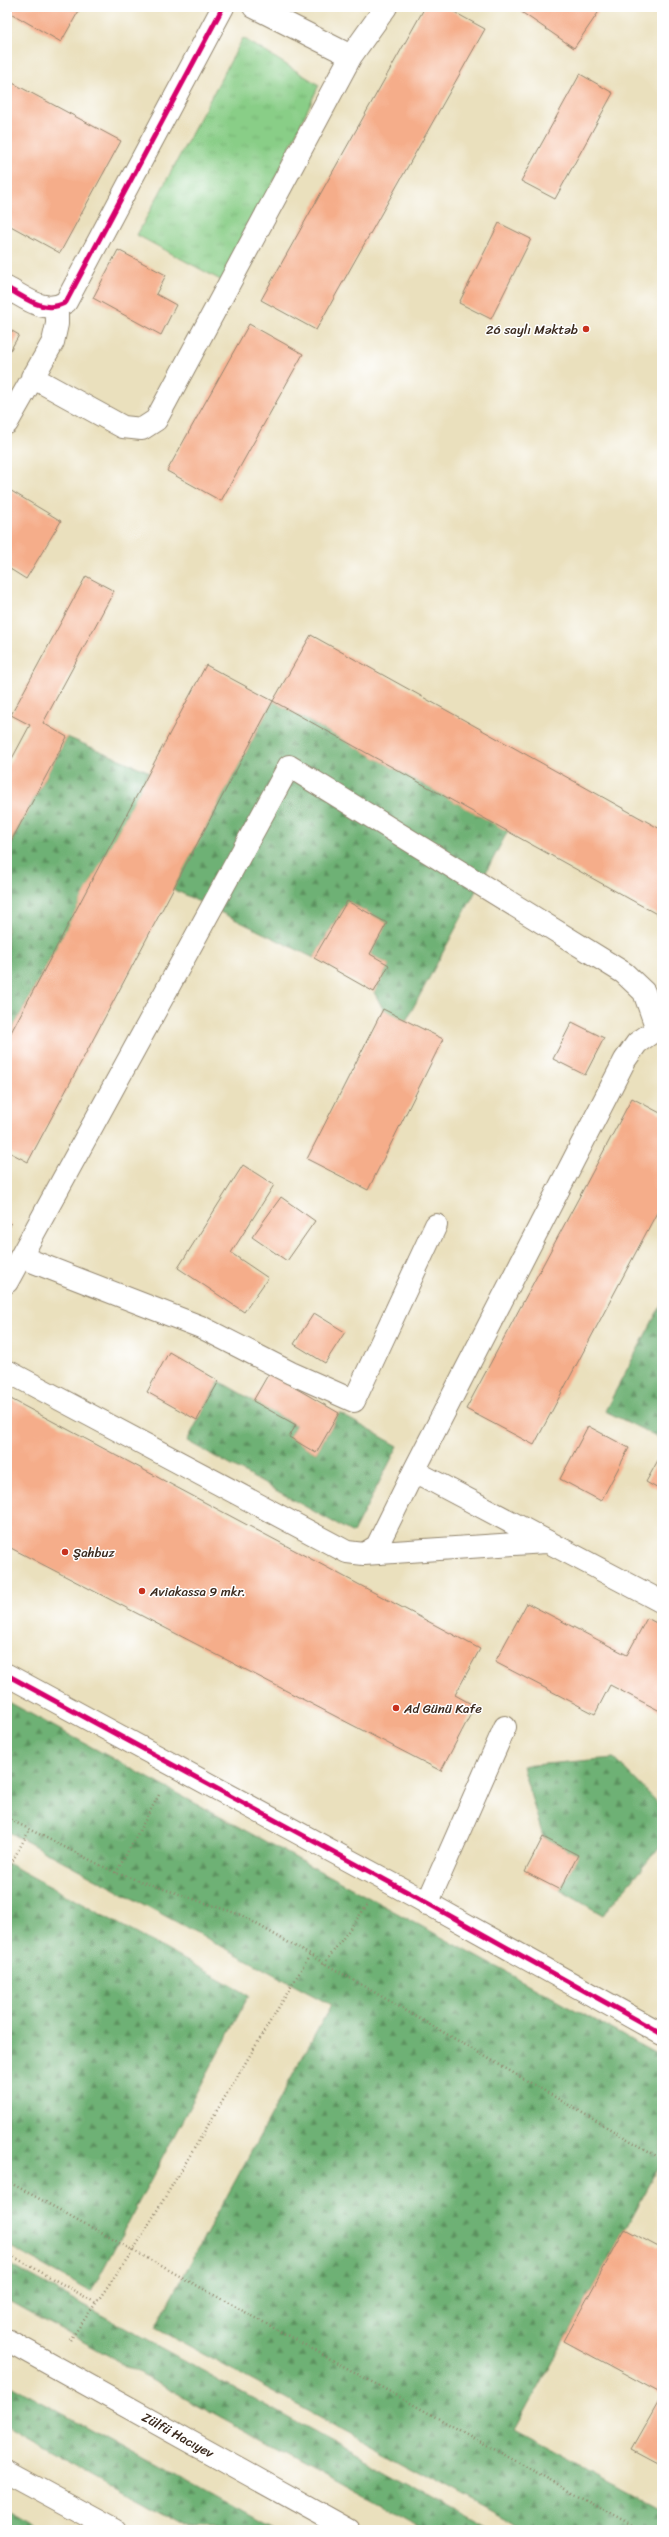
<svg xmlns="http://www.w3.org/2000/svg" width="669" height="2537" font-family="Sriracha,sans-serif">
<defs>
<pattern id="grass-tufts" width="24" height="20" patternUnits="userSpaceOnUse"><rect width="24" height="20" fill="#89ce87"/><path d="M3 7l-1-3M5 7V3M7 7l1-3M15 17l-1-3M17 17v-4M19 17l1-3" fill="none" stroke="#77b174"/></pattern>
<pattern id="forest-firs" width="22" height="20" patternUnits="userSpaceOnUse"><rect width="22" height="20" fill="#6eb174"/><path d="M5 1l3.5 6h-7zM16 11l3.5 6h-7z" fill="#5c905f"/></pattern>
</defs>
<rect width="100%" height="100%" fill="#fff"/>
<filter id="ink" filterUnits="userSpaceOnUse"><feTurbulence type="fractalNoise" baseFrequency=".025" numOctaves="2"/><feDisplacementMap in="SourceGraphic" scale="8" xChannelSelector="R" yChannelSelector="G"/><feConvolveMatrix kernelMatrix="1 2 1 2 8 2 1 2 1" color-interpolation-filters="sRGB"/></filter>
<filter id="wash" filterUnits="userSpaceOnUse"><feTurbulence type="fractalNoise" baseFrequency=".012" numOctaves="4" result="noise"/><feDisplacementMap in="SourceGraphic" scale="16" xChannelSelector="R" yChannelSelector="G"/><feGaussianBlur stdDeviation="0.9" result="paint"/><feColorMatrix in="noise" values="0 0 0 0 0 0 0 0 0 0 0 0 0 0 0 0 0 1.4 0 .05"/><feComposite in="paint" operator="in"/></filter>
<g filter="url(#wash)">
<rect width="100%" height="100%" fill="#eae0bd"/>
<path fill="url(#grass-tufts)" stroke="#627c52" d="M243,38L319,85L226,283L137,235Z"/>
<path fill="url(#forest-firs)" stroke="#546e49" d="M273,701L508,831L406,1021L383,1009L374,992L389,965L370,954L387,923L347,901L314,958L173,889Z
M67,737L150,772L7,1040V849Z
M662,1303V1439L605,1411Z
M219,1381L296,1425L289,1437L316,1453L339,1413L398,1446L353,1533L187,1441Z
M7,1701L662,2057V2162L515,2430L662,2510V2530H528L155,2328L331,2005L7,1831Z
M614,1758L662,1807V1844L603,1915L560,1890L578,1855L543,1837L522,1766Z
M7,1863L249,1995L91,2292L7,2245Z
M7,2263L492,2530H427L7,2300Z
M7,2383L273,2530H193L7,2427Z
M7,2509L45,2530H7Z"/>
<g id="blocks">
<path fill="#f5ad8a" d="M81,7L61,42L7,11V7Z
M425,7H445L485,29L316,330L261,300Z
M514,7H602L574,48Z
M580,74L613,93L555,199L521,181Z
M7,80L121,141L60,253L7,224Z
M499,223L531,239L491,319L459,303Z
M118,250L166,275L156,294L176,305L161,335L93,298Z
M249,324L303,354L221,501L167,471Z
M7,328L19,335L7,356Z
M8,489L61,521L26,579L7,567Z
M86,576L114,591L43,723L67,737L7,849V768L30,725L11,715Z
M311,635L662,830V917L273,701L28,1162L7,1151V1040L206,665L273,701Z
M347,901L387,923L370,954L389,965L374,992L314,958Z
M383,1009L443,1039L368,1190L307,1159Z
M572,1022L604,1038L585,1075L553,1059Z
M632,1098L662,1114V1203L534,1445L466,1409Z
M243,1165L274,1185L231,1253L268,1278L244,1312L178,1268Z
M281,1197L315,1221L287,1261L252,1237Z
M7,1222L11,1224L7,1232Z
M314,1313L345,1332L325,1363L294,1344Z
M169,1352L219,1381L197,1420L147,1392Z
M269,1373L339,1413L316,1453L289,1437L296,1425L253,1401Z
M7,1397L480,1649L455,1695L475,1706L441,1771L7,1546Z
M588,1426L629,1448L601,1501L560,1479Z
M662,1453V1491L646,1482Z
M527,1603L627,1655L647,1618L662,1626V1712L610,1685L595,1714L495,1662Z
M543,1837L578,1855L560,1890L525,1872Z
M625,2229L662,2249V2394L564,2341Z
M662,2396V2465L632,2449Z"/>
</g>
</g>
<g filter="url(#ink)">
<use href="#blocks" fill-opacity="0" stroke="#92856e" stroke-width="1"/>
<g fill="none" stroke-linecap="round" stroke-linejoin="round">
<g stroke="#92856e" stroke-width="24">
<path id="minor" d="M254,7L351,56
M7,288C26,298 45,315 66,302L223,7
M32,377L123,427L142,429L156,420L351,56L386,7
M7,423L53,342L57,324V308
M21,1257L201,1327L291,1373L354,1401L436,1225
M7,1282L289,766L624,973L644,992L657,1029
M7,1371L347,1552L364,1554L377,1546L414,1471L662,1602
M414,1471L625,1060L637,1043L657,1029L662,1030
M364,1554L546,1542
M7,1675L411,1894L662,2034
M427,1904L505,1727"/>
</g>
<g stroke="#92856e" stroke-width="24">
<path id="major" d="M7,2340L349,2530
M7,2472L114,2530"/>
</g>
<path stroke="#92856e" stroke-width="2.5" stroke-dasharray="1 3" stroke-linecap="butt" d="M7,1818L116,1873L241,1915L662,2159
M7,1871L30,1829
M116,1873L160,1793
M324,1964L368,1904
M7,2181L641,2530
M7,2253L96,2303
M70,2340L134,2249L310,1955"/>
<use href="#minor" stroke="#fff" stroke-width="22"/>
<use href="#major" stroke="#fff" stroke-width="22"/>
<g stroke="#fff" stroke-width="8">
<path id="cycleway" d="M7,288C26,298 45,315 66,302L223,7
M7,1675L411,1894L662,2034"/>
</g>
<use href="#cycleway" stroke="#d6006c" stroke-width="5"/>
</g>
</g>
<g fill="#c8321e" stroke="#fff" stroke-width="1.5">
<circle cx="586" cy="329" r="4"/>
<circle cx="65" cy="1552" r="4"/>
<circle cx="142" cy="1591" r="4"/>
<circle cx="396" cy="1708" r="4"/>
</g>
<g text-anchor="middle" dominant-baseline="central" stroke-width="3" stroke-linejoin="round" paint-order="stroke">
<g font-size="13" fill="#3b2a1e" stroke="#fff" text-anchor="start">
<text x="578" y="329" text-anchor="end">26 saylı Məktəb</text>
<text x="73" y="1552">Şahbuz</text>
<text x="150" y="1591">Aviakassa 9 mkr.</text>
<text x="404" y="1708">Ad Günü Kafe</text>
</g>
<g font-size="13" fill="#3b2a1e" stroke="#fff">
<text transform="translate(178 2435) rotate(29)">Zülfü Hacıyev</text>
</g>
</g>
<rect width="669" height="2537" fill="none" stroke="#fff" stroke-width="24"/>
</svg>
